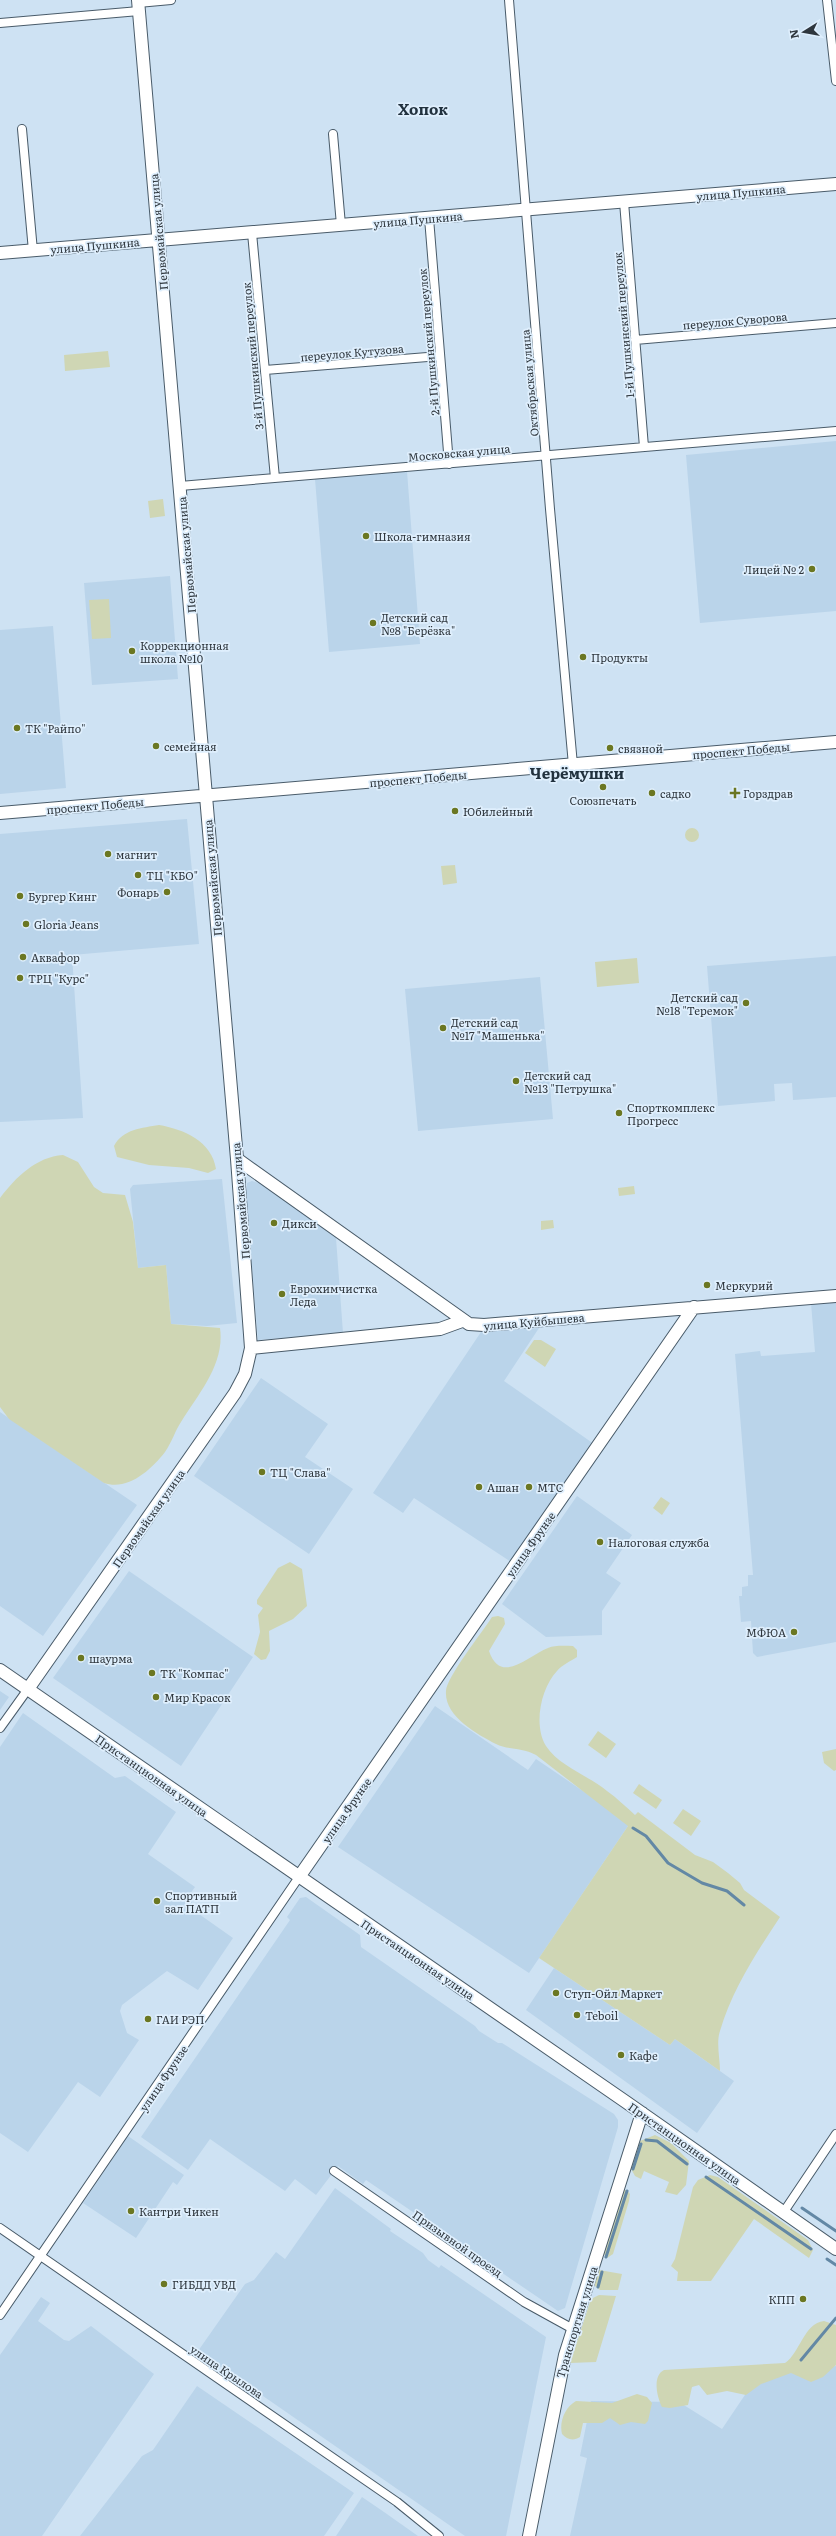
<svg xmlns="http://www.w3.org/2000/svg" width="836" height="2536" font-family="Literata,serif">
<rect width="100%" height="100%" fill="#cee2f3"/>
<path fill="#bad4ea" d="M836,441V611L700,623L686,455Z
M407,471L420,644L329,652L315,479Z
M170,576L178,679L92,685L84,583Z
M53,626L66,788L0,794V630Z
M187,819L199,944L72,955L83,1118L0,1122V834Z
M836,956V1097L793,1100L792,1083L774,1084L775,1101L718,1106L707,966Z
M540,977L553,1119L418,1131L405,989Z
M222,1179L237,1323L207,1326L171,1324L166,1265L138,1268L130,1189L133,1185Z
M252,1181L262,1184L336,1238L343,1333L258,1340L246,1193L247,1183Z
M836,1301V1642L757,1657L753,1653L751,1621L741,1622L739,1596H742V1587L748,1586V1575H753L735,1354L760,1351L761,1356L815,1352L811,1303Z
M539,1328L504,1381L594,1444L511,1562L414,1498L403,1513L373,1493L481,1332Z
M261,1378L328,1424L305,1457L353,1489L309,1554L194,1476Z
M0,1412L137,1505L43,1636L0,1606Z
M577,1496L632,1535L606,1573L621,1583L602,1611V1635L546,1637L502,1604Z
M129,1571L253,1657L181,1766L53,1678Z
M0,1691L9,1697L0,1710Z
M435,1706L528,1770L536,1759L630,1823L529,1973L338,1847Z
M23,1713L115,1778L125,1776L176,1812L148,1854L195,1887L187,1898L192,1902L189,1907L233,1938L198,1990L167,1971L122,2005L120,2011L127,2033L139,2040L100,2097L78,2082L28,2152L0,2133V1747Z
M306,1897L360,1935L361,1947L475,2026L479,2031L498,2043H502L614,2114L618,2120V2127L565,2308L558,2311L366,2180L363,2184L338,2166L316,2195L295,2179L285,2191L210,2139L188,2170L141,2137L290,1920L287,1917L300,1898Z
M554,1968L670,2045L675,2039L734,2081L697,2133L526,2010Z
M128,2136L184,2175L177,2185L173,2182L136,2238L83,2203Z
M335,2188L391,2229L390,2231L423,2253L428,2260L439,2268L441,2265L546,2337L506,2536H465L198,2351L245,2284L254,2280L276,2252L285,2259Z
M41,2297L50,2303L38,2321L64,2340L69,2341L91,2326L154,2374L42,2536H0V2355Z
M836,2366V2536H570L587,2458L580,2456L591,2401L679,2402L722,2429L757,2377Z
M197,2386L354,2493L324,2536H80L142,2456L153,2450Z
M362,2497L384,2512L418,2536H336Z"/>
<path fill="#cfd6b4" d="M108,351L110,367L65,371L64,355Z
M163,499L165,516L150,518L148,501Z
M109,599L111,638L92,639L89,600Z
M685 835a7 7 0 1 1 14 0a7 7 0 1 1-14 0Z
M455,865L457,883L443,885L441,866Z
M637,958L639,983L597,987L595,962Z
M159,1125C183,1129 212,1141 216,1169L208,1173L189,1168L149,1165L117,1157L114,1146C123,1129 142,1128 159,1125Z
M63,1155L78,1162L94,1187L103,1193L125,1195L133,1222L138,1268L166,1265L171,1324L220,1328C225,1364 199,1393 181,1422C175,1431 172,1442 165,1452C151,1470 128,1491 104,1483L9,1419L0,1407V1198C16,1177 36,1157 63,1155Z
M634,1186L635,1194L619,1196L618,1188Z
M553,1220L554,1228L541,1230V1221Z
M534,1340H541L556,1349L545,1367L525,1353Z
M661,1497L670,1503L662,1515L653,1508Z
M290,1562L302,1569L307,1606L293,1619L269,1631L270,1651L266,1659L261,1660L254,1654L260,1632L258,1615L263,1608L257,1604V1600L278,1568Z
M498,1616L504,1618L505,1624L489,1651C501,1686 529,1655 548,1648C555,1645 565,1646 573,1646L577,1650V1657C571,1661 562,1665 557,1671C541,1688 533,1725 546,1746C559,1766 589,1776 607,1791C617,1798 626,1807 635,1815L638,1812L695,1855L713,1862L728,1873L740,1883L744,1890L780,1917C757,1952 732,1990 720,2031C716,2042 720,2059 720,2071L675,2039L670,2045L539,1958L628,1826L536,1755C521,1747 507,1750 496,1744C477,1734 444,1716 446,1691C446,1678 483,1631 492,1617Z
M598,1731L616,1744L606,1758L588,1745Z
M836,1749V1770L834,1771L824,1763L822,1752Z
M639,1784L662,1800L656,1809L633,1793Z
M683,1809L701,1821L691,1836L673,1823Z
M655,2135L671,2143L689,2161L686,2185L677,2195L665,2192L669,2182L644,2171L641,2179L635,2176L630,2167L640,2141Z
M710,2175L718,2177L808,2240L813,2250L809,2258L754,2219L711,2281H677L678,2272L671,2266L675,2259L693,2187L698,2180Z
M623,2190H627L630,2194L629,2201L613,2254L607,2258L603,2253Z
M599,2270L622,2274L618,2290H600L595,2286L593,2281Z
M599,2295L616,2296L596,2362L570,2363L591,2299Z
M824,2321L836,2325V2365L823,2377L811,2382L791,2373L761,2384L746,2395L727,2391L707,2395L699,2385L692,2387L688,2405L670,2408L662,2407C657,2397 652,2376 664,2370L785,2363C800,2353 804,2323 824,2321Z
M637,2394L647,2397L652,2403L648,2421L645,2424L631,2422L620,2425L610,2418L602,2423H583L580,2437C574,2441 567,2440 562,2434C559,2422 565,2407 576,2401L612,2403Z"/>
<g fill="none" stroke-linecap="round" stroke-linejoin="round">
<path stroke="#6388a5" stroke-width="3" d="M633,1828L646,1836L668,1863L702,1883L727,1891L744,1905
M646,2140L657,2141L687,2164
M633,2169L641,2144
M706,2177L811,2249
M802,2208L836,2231
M606,2257L627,2191
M827,2259L836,2265
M598,2287L602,2272
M801,2360L836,2318"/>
<g stroke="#495b69" stroke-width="10">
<path id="street" d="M509,0L550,509L573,765
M827,0L836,81
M138,3L171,0
M0,23L139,11
M22,129L33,251
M333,134L341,225
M624,202L644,447
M429,218L449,464
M252,233L275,478
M635,340L836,323
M265,370L440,356
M180,486L836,431
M0,1728L28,1689
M334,2171L524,2302L573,2329
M783,2213L836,2134
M0,2228L397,2502L439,2536
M0,2315L299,1877"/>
</g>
<g stroke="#495b69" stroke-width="14">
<path id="secondary" d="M0,253L836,184
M0,813L836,742
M237,1159L469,1324L484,1325L836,1296
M251,1348L440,1329L462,1321
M0,1670L626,2102L836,2249
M28,1689L235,1393L245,1374L251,1348L237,1159L138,0
M299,1877L694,1307
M529,2536L565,2355L642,2113"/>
</g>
<use href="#street" stroke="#fff" stroke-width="8"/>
<use href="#secondary" stroke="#fff" stroke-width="12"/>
</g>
<g fill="#6b7722" stroke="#dfeffd" stroke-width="1.5">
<circle cx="366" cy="536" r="4"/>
<circle cx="812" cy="569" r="4"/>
<circle cx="373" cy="623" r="4"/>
<circle cx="132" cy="651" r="4"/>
<circle cx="583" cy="657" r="4"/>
<circle cx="17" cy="728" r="4"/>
<circle cx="156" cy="746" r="4"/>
<circle cx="610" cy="748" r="4"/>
<circle cx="603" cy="787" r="4"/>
<circle cx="652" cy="793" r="4"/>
<path d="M733 787h4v4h4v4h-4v4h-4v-4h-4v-4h4z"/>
<circle cx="455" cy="811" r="4"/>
<circle cx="108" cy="854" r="4"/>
<circle cx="138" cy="875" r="4"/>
<circle cx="167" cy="892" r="4"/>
<circle cx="20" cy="896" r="4"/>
<circle cx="26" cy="924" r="4"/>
<circle cx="23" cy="957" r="4"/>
<circle cx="20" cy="978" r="4"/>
<circle cx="746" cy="1003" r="4"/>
<circle cx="443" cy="1028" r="4"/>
<circle cx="516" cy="1081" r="4"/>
<circle cx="619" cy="1113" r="4"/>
<circle cx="274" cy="1223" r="4"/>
<circle cx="707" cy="1285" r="4"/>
<circle cx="282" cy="1294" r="4"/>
<circle cx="262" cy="1472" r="4"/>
<circle cx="479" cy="1487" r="4"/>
<circle cx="529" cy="1487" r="4"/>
<circle cx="600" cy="1542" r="4"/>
<circle cx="794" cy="1632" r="4"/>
<circle cx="81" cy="1658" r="4"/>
<circle cx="152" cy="1673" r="4"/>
<circle cx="156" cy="1697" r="4"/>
<circle cx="157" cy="1901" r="4"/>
<circle cx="556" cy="1993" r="4"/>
<circle cx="577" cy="2015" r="4"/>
<circle cx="148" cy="2019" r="4"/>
<circle cx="621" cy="2055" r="4"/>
<circle cx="131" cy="2211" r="4"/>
<circle cx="164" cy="2284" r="4"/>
<circle cx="803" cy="2299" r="4"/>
</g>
<g text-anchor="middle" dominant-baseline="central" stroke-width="3.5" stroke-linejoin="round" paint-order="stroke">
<g font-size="11" fill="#2f373e" stroke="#dfeffd">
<text transform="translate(741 192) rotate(-5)">улица Пушкина</text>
<text transform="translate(418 219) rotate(-5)">улица Пушкина</text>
<text transform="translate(158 232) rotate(-95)">Первомайская улица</text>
<text transform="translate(95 245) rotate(-5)">улица Пушкина</text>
<text transform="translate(735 320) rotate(-5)">переулок Суворова</text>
<text transform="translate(623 325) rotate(-95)">1-й Пушкинский переулок</text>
<text transform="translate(428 342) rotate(-95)">2-й Пушкинский переулок</text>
<text transform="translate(352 352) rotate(-5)">переулок Кутузова</text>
<text transform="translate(252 356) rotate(-95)">3-й Пушкинский переулок</text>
<text transform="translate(529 383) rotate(-95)">Октябрьская улица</text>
<text transform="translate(459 452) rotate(-5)">Московская улица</text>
<text transform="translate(186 555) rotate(-95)">Первомайская улица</text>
<text transform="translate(741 750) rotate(-5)">проспект Победы</text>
<text transform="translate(418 778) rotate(-5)">проспект Победы</text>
<text transform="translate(95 805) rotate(-5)">проспект Победы</text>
<text transform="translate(212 878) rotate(-95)">Первомайская улица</text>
<text transform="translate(240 1201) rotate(-95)">Первомайская улица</text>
<text transform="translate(534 1321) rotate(-5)">улица Куйбышева</text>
<text transform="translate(148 1518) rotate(-55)">Первомайская улица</text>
<text transform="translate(530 1544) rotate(-55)">улица Фрунзе</text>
<text transform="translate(152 1775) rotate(35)">Пристанционная улица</text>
<text transform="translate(346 1810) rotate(-55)">улица Фрунзе</text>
<text transform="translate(418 1959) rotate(34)">Пристанционная улица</text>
<text transform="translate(163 2078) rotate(-56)">улица Фрунзе</text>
<text transform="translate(685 2143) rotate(35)">Пристанционная улица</text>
<text transform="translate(458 2243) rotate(35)">Призывной проезд</text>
<text transform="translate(576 2322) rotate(-73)">Транспортная улица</text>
<text transform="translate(227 2371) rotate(34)">улица Крылова</text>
</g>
<g font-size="11" fill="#2f373e" stroke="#dfeffd" text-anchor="start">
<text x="374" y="536">Школа-гимназия</text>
<text x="804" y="569" text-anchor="end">Лицей № 2</text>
<text x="381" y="617">Детский сад<tspan x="381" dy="13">№8 "Берёзка"</tspan></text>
<text x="140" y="645">Коррекционная<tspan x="140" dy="13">школа №10</tspan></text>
<text x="591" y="657">Продукты</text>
<text x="25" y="728">ТК "Райпо"</text>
<text x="164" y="746">семейная</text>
<text x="618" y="748">связной</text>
<text x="660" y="793">садко</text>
<text x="743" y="793">Горздрав</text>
<text x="603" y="800" text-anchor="middle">Союзпечать</text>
<text x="463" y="811">Юбилейный</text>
<text x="116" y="854">магнит</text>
<text x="146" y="875">ТЦ "КБО"</text>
<text x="159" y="892" text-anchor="end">Фонарь</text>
<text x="28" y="896">Бургер Кинг</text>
<text x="34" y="924">Gloria Jeans</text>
<text x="31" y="957">Аквафор</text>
<text x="28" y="978">ТРЦ "Курс"</text>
<text x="738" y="997" text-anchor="end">Детский сад<tspan x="738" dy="13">№18 "Теремок"</tspan></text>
<text x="451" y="1022">Детский сад<tspan x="451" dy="13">№17 "Машенька"</tspan></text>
<text x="524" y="1075">Детский сад<tspan x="524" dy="13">№13 "Петрушка"</tspan></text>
<text x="627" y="1107">Спорткомплекс<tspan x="627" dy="13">Прогресс</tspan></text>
<text x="282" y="1223">Дикси</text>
<text x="715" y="1285">Меркурий</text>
<text x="290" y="1288">Еврохимчистка<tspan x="290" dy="13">Леда</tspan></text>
<text x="270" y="1472">ТЦ "Слава"</text>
<text x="487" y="1487">Ашан</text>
<text x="537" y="1487">МТС</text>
<text x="608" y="1542">Налоговая служба</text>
<text x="786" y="1632" text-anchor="end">МФЮА</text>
<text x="89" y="1658">шаурма</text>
<text x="160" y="1673">ТК "Компас"</text>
<text x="164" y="1697">Мир Красок</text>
<text x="165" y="1895">Спортивный<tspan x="165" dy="13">зал ПАТП</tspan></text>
<text x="564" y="1993">Ступ-Ойл Маркет</text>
<text x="585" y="2015">Teboil</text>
<text x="156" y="2019">ГАИ РЭП</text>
<text x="629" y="2055">Кафе</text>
<text x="139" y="2211">Кантри Чикен</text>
<text x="172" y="2284">ГИБДД УВД</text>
<text x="795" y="2299" text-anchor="end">КПП</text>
</g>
<g font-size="15" font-weight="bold" fill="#21313e" stroke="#dfeffd">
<text x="423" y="108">Хопок</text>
<text x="577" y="772">Черёмушки</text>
</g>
</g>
<g transform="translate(804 32) rotate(259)" stroke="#dfeffd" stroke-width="3" paint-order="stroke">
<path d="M0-3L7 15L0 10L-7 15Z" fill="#2f373e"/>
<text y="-6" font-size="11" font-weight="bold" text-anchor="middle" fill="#2f373e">N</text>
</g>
</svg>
